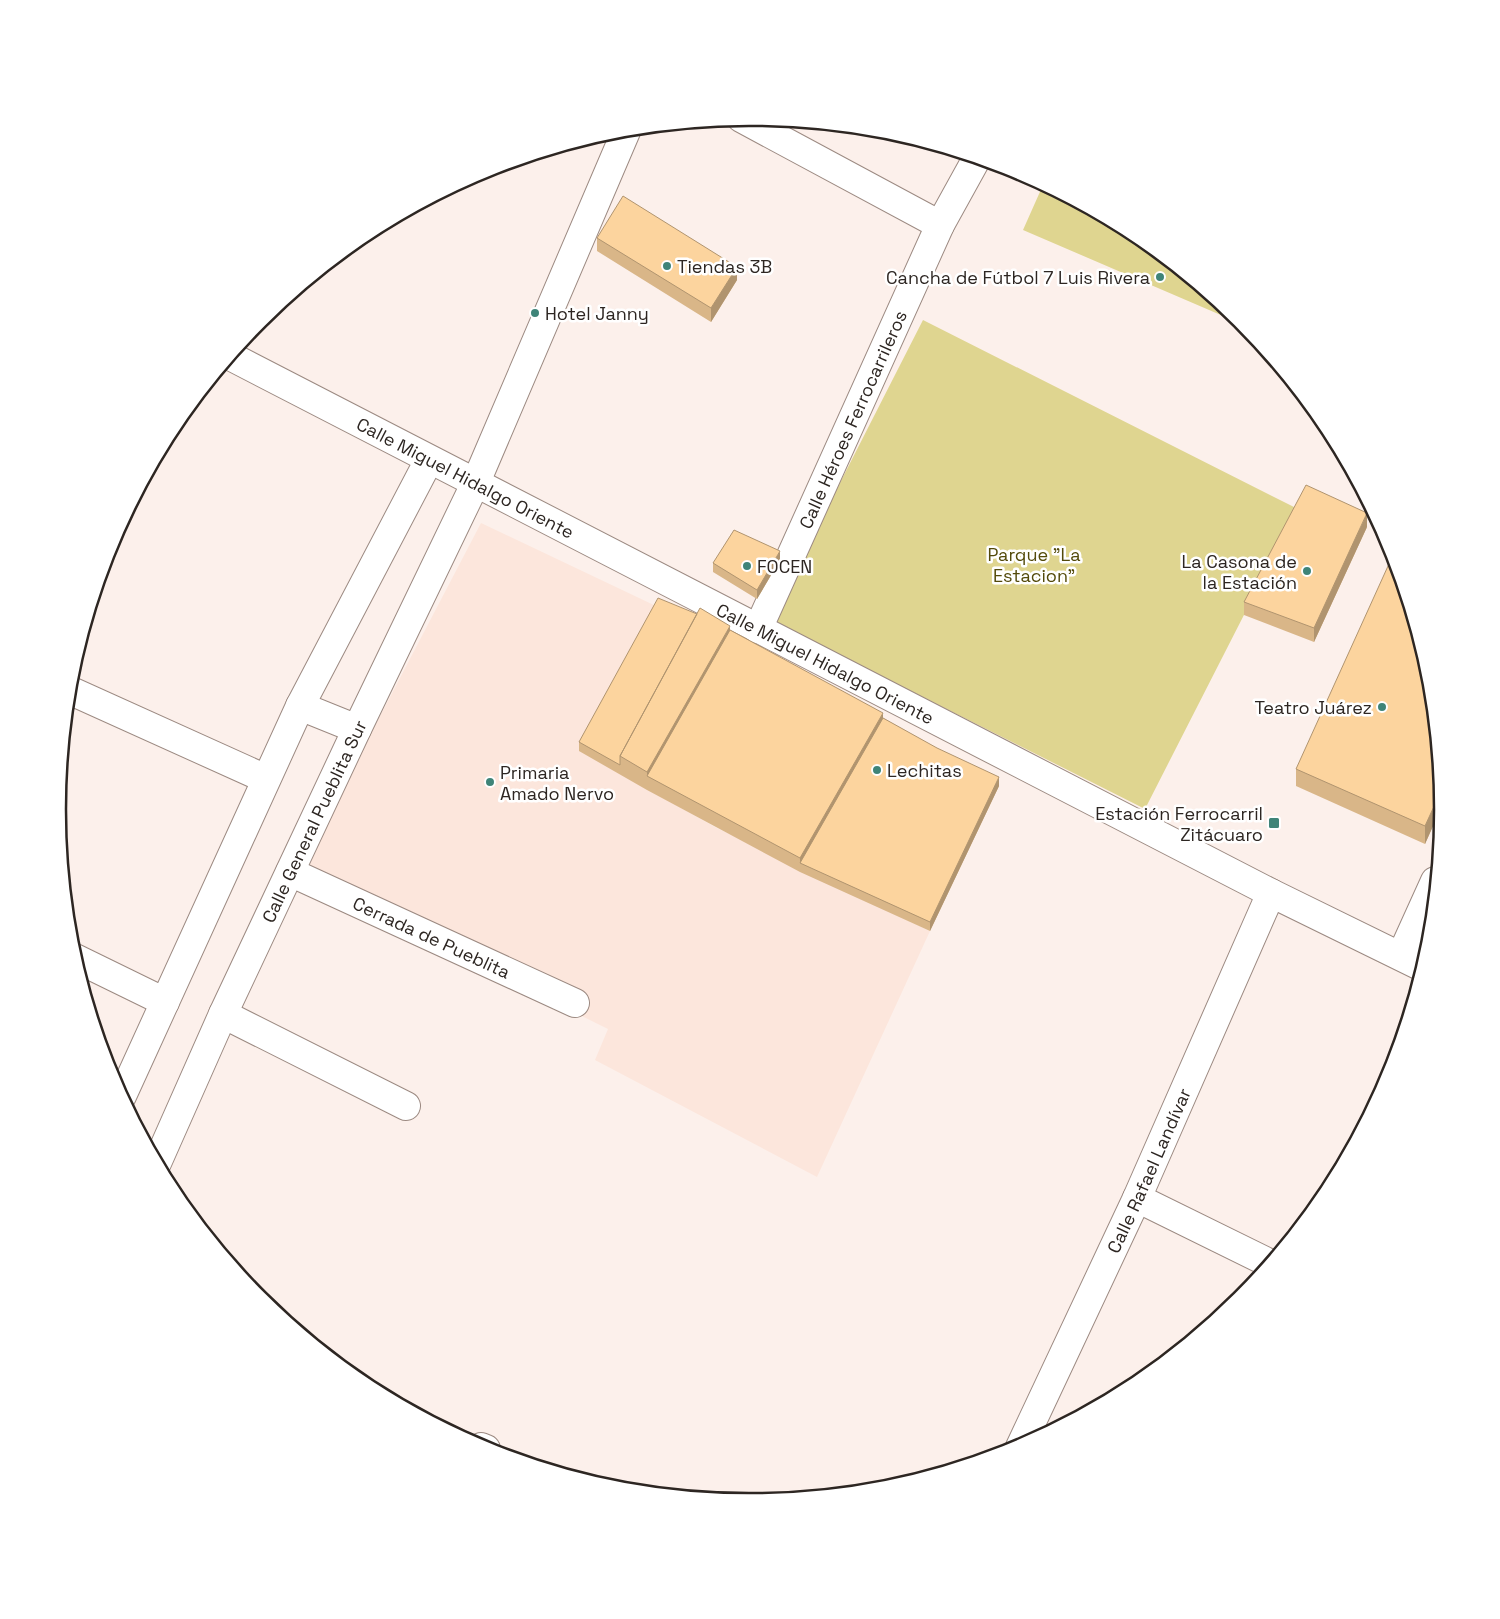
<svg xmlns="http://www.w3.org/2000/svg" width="1500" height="1619" font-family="'Space Grotesk',sans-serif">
<rect width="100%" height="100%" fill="#fcf0eb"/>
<path fill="#fce6dc" d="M481,523L658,607L620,774L717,828L930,931L817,1177L595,1060L608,1029L297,875Z"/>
<path fill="#dfd590" d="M1043,185L1135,234L1244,325L1023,230Z
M923,320L1298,509L1145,809L770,620Z"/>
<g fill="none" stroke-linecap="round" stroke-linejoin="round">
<g stroke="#9c8a82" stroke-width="30">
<g id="minor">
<path d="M741,118L940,225"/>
<path id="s1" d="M758,629L940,225L977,158"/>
<path d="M69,690L266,779"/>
<path d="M300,706L357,729"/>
<path id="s2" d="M290,872L575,1003"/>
<path d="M1401,956L1435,881"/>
<path d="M75,958L165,1002"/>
<path d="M223,1014L406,1106"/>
<path d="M122,1096L300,706L429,460"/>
<path d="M1137,1198L1269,1263"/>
<path d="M481,1447L486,1449"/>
<path id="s3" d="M1020,1447L1137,1198L1271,893"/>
</g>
</g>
<g stroke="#9c8a82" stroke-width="30">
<g id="tertiary">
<path id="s4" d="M230,356L1271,893L1422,967"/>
<path id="s5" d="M157,1163L223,1014L357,729L476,482L627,129"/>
</g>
</g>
<use href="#minor" stroke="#fff" stroke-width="28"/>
<use href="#tertiary" stroke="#fff" stroke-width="28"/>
</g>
<path fill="#d9b688" d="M597,238L737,280L711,322L597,251Z
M1367,527L1314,642L1244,615V602Z
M780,560L757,599L713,572V563Z
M730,630L883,718L999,786L930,931L800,872L647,790L579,751V742Z
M1429,675L1442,806L1425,844L1296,786V769Z"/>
<path fill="#b0946f" d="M737,267V280L711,322V308Z
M1367,513V527L1314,642V628Z
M780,551V560L757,599V590Z
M730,626V644L647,776V772Z
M883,713V727L800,863V858Z
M999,777V786L930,931V922Z
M1441,791L1442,806L1425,844V826Z"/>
<path fill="#fcd49e" stroke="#b0946f" d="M623,196L737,267L711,308L597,238Z
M1306,485L1367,513L1314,628L1244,602Z
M734,530L780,551L757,590L713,563Z
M1393,555L1429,675L1441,791L1425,826L1296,769Z
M658,598L697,614L620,756V765L579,742Z
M700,608L730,626L647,772L620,756Z
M730,630L883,713L800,858L647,776Z
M883,718L937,748L999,777L930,922L800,863Z"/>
<g fill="#3f8478" stroke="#fff" stroke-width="2">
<circle cx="667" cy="266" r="5"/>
<circle cx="1160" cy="277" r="5"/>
<circle cx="535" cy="313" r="5"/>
<circle cx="747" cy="566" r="5"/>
<circle cx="1307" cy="571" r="5"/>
<circle cx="1382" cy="707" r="5"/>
<circle cx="877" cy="770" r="5"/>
<circle cx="490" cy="782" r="5"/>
<rect x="1268" y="817" width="12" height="12" rx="2.5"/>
</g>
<g text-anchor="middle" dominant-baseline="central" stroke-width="5" stroke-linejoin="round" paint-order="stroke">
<g font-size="18" fill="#2d2622" stroke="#fff" text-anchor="start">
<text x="677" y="266">Tiendas 3B</text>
<text x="1150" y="277" text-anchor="end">Cancha de Fútbol 7 Luis Rivera</text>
<text x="545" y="313">Hotel Janny</text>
<text x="1297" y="561" text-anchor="end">La Casona de<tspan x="1297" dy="21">la Estación</tspan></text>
<text x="757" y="566">FOCEN</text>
<text x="1372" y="707" text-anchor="end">Teatro Juárez</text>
<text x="887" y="770">Lechitas</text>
<text x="500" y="772">Primaria<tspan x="500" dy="21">Amado Nervo</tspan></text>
<text x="1263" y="813" text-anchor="end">Estación Ferrocarril<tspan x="1263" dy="21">Zitácuaro</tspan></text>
</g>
<g font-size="18" fill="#2d2622" stroke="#fff">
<text stroke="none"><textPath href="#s1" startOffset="230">Calle Héroes Ferrocarrileros</textPath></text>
<text stroke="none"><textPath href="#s4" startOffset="265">Calle Miguel Hidalgo Oriente</textPath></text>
<text stroke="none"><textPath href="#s4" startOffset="670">Calle Miguel Hidalgo Oriente</textPath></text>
<text stroke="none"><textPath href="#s5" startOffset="376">Calle General Pueblita Sur</textPath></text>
<text stroke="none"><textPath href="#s2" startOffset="156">Cerrada de Pueblita</textPath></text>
<text stroke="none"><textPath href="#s3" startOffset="305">Calle Rafael Landívar</textPath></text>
</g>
<g font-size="18" fill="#534a0a" stroke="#fff">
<text x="1034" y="554">Parque "La<tspan x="1034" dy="21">Estacion"</tspan></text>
</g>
</g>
<path d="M0 0H1500V1619H0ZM749 126H751A683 683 0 0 1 1434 809V810A683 683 0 0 1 751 1493H749A683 683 0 0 1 66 810V809A683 683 0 0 1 749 126Z" fill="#fff" fill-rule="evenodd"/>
<path fill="none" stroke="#2d2622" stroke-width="2.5" d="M749 126H751A683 683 0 0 1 1434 809V810A683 683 0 0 1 751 1493H749A683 683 0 0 1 66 810V809A683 683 0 0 1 749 126Z"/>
</svg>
